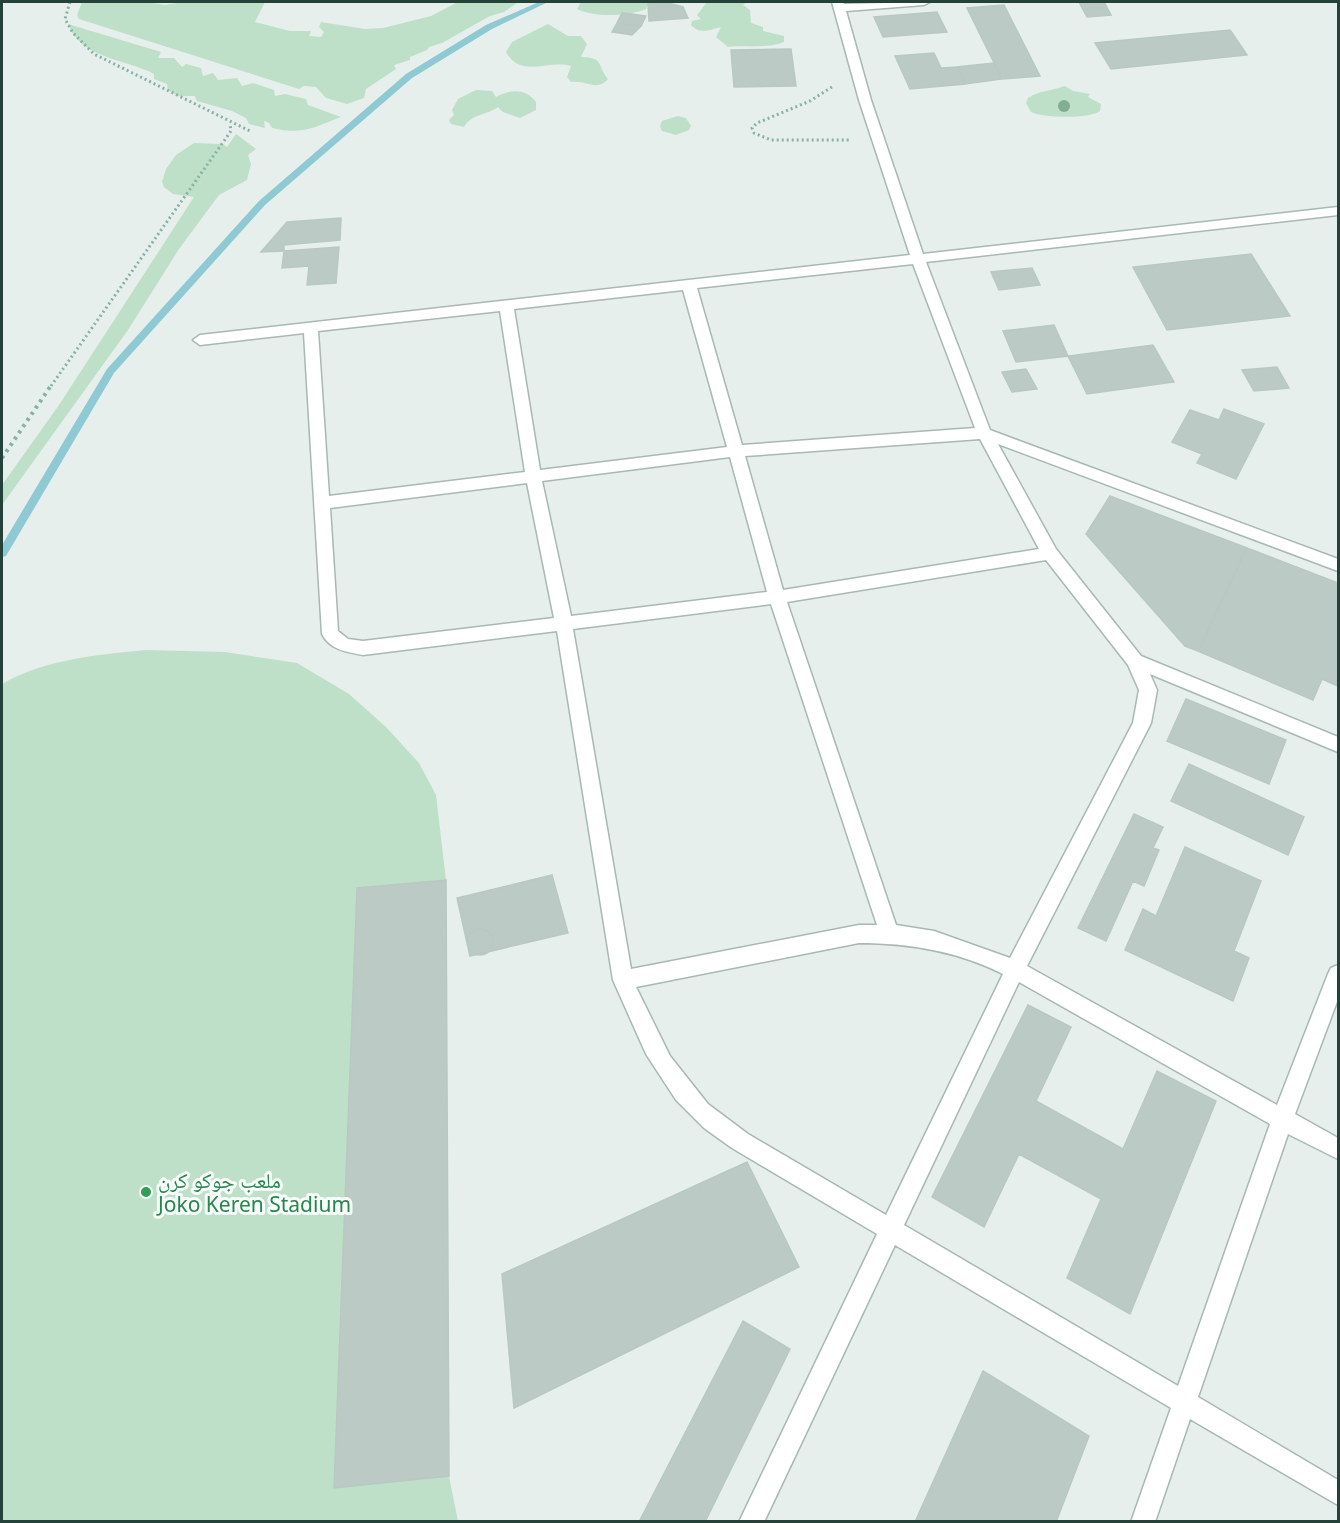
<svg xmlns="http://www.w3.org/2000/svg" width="1340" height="1523" font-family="'Noto Sans','Noto Naskh Arabic',sans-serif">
<rect width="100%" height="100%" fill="#e6efeb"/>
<path fill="#bfe0c8" d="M82,2H146L165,5L183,2H265L255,22L290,31H311L309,36L321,37L324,32L319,27L321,22L365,29L383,28L431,16L458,2H518L504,12L490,16L442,43L429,47L427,50L410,57V60L394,65L396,69L366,89L364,98L347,104L326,98L316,87L304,86L299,89L79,19L77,15Z
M581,2H664L648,4L646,9C629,16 595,18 577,9Z
M707,2H747L743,5L750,10L751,23L763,27V31L784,36V42C767,49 745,45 728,47L716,37L721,27C710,30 700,35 691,25L692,21L701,19L697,15Z
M68,24L161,52L158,58H174L182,67L186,64L201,68L203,76L213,73L218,80L237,78L242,86L253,83L274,90L275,96L285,94L306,99L308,105L341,117C313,128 302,135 272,128L269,123L264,121L265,128L249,124L246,118L232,111L197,101L195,96H178L168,90L167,84L154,79V74C126,59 81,59 68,24Z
M548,24L568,36H581L587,44L581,57C605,58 596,64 608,79C597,92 586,80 571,82L567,77L571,66C549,59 521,79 506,52L512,42Z
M1065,86L1073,91L1090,94L1088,97L1101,104L1100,111C1091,119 1041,118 1031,112L1026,103L1028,98C1040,90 1052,91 1065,86Z
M476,90L492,91L496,97C510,89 526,88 536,102V110L520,118L503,112L498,107C487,115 471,114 464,127L451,124L449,120L454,115L452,110L458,99Z
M678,116L686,118L691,126L689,130L676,135L662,131L660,126L662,121Z
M236,134L256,149L248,155L251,164L247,180L219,195L179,249L128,330L2,505V485L59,405L194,197L173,194L164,187L162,182L166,169L176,155L194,143L222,144L227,147Z
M146,650L225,652L297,663L349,694L386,727L419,763L436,795L446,880L449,1476L458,1521H2V684C46,659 96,655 146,650Z"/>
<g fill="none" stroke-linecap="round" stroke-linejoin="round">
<path fill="#8ec9d4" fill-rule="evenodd" d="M539,2H548L492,29L412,78L265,205L114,373L6,556L2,557V545L107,369L259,201L406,74L486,25Z"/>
</g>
<path fill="#bbcac4" stroke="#b8c9c2" stroke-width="1.5" d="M664,2L683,7L688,18L649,21L648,4Z
M1079,2H1104L1111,15L1087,17Z
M1004,5L1040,76L1002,79L967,8Z
M937,12L947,32L883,37L874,17Z
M622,13L632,14L646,16L641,26L617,23Z
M617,23L641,26L632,35L612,32Z
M1230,30L1247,55L1111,69L1095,43Z
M791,49L796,86L734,87L731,50Z
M934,53L941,68L957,67L965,84L910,89L895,56Z
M994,63L1002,79L965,84L957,67Z
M341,218L340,240L284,245V251L261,252L287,222Z
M339,247L336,283L307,285L309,266L282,268L284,251Z
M1251,254L1290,316L1167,330L1133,267Z
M1032,268L1040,285L999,290L991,272Z
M1054,325L1068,356L1016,362L1003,331Z
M1153,345L1174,382L1087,394L1068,356Z
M1277,367L1289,388L1254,391L1242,370Z
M1026,369L1037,389L1012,392L1002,372Z
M1224,409L1264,424L1236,479L1197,463L1202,454L1172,442L1190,410L1219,420Z
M1110,496L1247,548L1198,651L1185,646L1086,534Z
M1247,548L1338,583V686L1322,679L1313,700L1198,651Z
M1186,699L1286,740L1269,784L1167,741Z
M1189,764L1304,817L1288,855L1171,801Z
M1134,814L1163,827L1153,848L1159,850L1144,886L1133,881L1106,941L1078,928Z
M1185,847L1261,881L1234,951L1249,958L1233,1001L1125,950L1143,909L1156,916Z
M552,875L568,933L470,956L457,898Z
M446,880L449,1476L334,1488L357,888Z
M467 942a13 13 0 1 1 26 0a13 13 0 1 1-26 0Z
M1028,1005L1071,1027L1036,1101L1123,1149L1157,1071L1216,1101L1130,1314L1067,1278L1101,1199L1019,1154L984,1227L932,1197Z
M747,1162L799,1267L514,1408L502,1274Z
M743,1321L790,1349L705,1522H639Z
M983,1371L1089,1436L1056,1522H915Z"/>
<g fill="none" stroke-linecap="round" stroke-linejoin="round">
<g stroke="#a8b8b2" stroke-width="3">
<path id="minor" d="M832,2H843L844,4L930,2L924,5L846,11L871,100L923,254L1338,207V215L926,262L990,430L1338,559V571L998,444L1056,549L1141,656L1338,737V752L1150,674L1157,690L1151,723L1027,966L1277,1105L1328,974L1331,968L1338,965V999L1295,1114L1338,1138V1159L1288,1134L1198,1397L1338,1480V1505L1190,1419L1155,1522H1131L1171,1408L895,1245L764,1522H739L877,1234L732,1148L704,1128L676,1100L646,1054L613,980L557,631L363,655C347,652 330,650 322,634L304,333L200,345L193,340L200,335L910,255L859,100ZM913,264L975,428L742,445L697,288ZM683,290L727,447L540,470L514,309ZM500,311L525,472L329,496L318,331ZM980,439L1039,549L783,590L745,456ZM730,457L767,592L571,616L542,481ZM527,483L554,618L363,641L348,639L338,631L330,508ZM1046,560L1128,665L1139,690L1133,723L1010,958L934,931L896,925L787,602ZM771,604L877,925H859L631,969L573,629ZM859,943C909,943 957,951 1003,974L886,1215L748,1134L708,1104L670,1056L636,987ZM1019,982L1270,1124L1178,1386L904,1225Z"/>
</g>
<path stroke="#86b3a5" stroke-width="3" stroke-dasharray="2 3" stroke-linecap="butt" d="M70,2L65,19L73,33L94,54L250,131
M832,87L810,101L757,123L752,128L754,133L771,140H850
M51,386L231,131L230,124"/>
<path stroke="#86b3a5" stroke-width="4" stroke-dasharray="3 4.5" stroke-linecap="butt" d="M2,458L52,384"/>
<use href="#minor" fill="#fff" fill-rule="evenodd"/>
</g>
<circle fill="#80af93" cx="1064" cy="106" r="6"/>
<circle fill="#2e9e5b" stroke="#f7fbf9" stroke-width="2" cx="146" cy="1192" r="6"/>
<g text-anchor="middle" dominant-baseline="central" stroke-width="6" stroke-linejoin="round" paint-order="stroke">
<g font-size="21" fill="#27864d" stroke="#f7fbf9" text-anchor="start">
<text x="158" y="1180">ملعب جوكو كرن<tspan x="158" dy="24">Joko Keren Stadium</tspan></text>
</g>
</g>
<rect width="1340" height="1523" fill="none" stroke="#24423a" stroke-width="6"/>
</svg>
